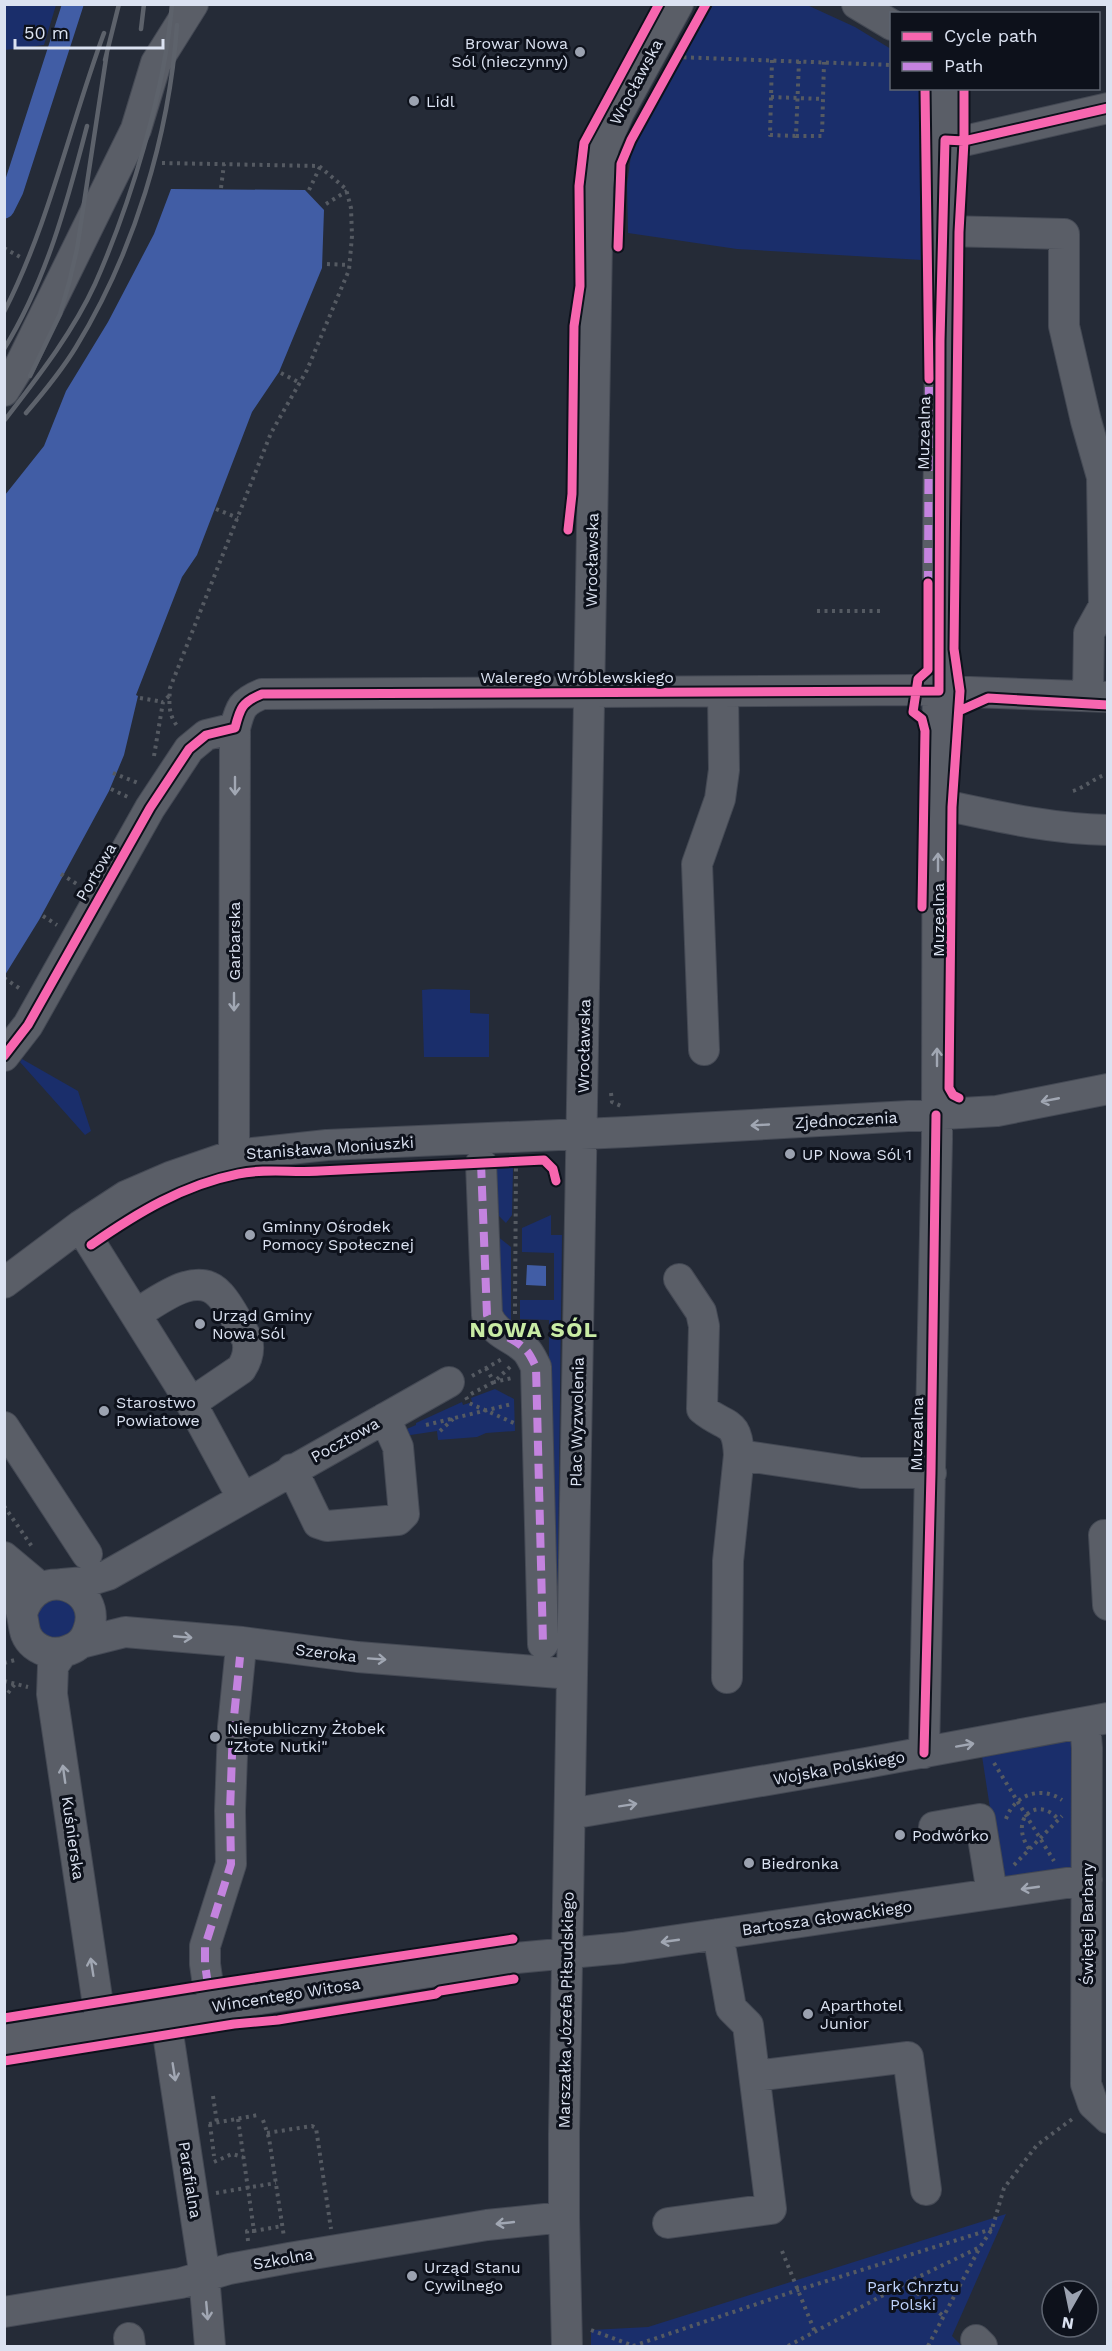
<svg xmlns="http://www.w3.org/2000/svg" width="1112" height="2351" font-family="'Work Sans',sans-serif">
<rect width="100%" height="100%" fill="#252b37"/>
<path fill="#1a2e6b" d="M5,4L56,5L44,45L5,50Z
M713,5H807L855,27L891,49L892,88L920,89L923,99L922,260L737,249L628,233L627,185L631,155L651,112Z
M433,989L470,990V1013L489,1014V1057H424L422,990Z
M22,1059L78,1091L91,1131L85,1135L20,1062Z
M513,1167L512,1215L506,1223L497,1214L489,1168Z
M551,1215V1235H562L557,1635L548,1628L549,1320L520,1319V1300H554V1253L522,1252V1228Z
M497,1236L511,1247V1328H500Z
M495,1389L514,1399L515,1431L486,1433L477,1437L438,1440L437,1431L404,1436L402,1431L416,1425V1423L462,1402L463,1405L472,1402L471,1398Z
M60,1597L77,1609V1629L60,1641L40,1635L34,1615L41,1603Z
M1079,1739L1080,1876L1002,1886L982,1756Z
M1006,2214L952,2336L962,2346H591V2330L648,2327Z"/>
<path fill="#415da5" d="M171,189L305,190L324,210L322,268L279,372L252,412L197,555L182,577L136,695L138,696L124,755L109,791L39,920L5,975V495L44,446L66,391L108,322L154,234Z
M527,1265L546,1266V1286L526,1285Z"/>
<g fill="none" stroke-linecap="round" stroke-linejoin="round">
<path stroke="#415da5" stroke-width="21" d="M4,208L13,190L73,4"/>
<g stroke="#444954" stroke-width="32">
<path id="minor" d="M857,4L892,25
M945,140L964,141L1108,108
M943,231L1064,234V326L1086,421L1102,477L1104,606L1089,633L1088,696
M4,391L20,365L136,129L156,63L193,4
M939,804C995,816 1050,829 1108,830
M704,1050L697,864L720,799L724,770L723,692
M4,1056L28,1025L150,808L189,749L206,735L235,728
M234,1155L235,728C240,708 242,702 262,694L916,690L1108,697
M481,1163L487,1315C497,1337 511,1335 526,1350C530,1354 533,1361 536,1367L543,1644
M80,1226L191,1403L242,1497
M679,1279L701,1312L704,1326L702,1409C726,1429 737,1418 739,1455
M4,1283L80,1226L126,1196L170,1177L234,1155L327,1145L627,1132L997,1111L1108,1089
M136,1314C157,1302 197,1268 220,1295C231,1307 239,1325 247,1339C250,1350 247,1360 241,1369L191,1403
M4,1427L87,1554
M292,1469L318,1523L327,1526L398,1520L404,1514L398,1447L385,1418
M1108,1535H1104L1108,1605
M4,1557L41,1588
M4,1584C13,1593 18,1600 21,1611C25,1624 22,1635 34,1645C44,1653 57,1655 69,1650C78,1647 85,1640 88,1631C105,1587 38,1562 22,1613
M62,1584L85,1582L108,1575L449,1382
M81,1643L125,1632L242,1642L358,1657L572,1674
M62,1653L53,1666L52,1694L101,2025
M727,1678L728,1561L739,1455L861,1473H931
M1085,1723L1087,1748L1086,2084L1093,2104L1108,2118
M924,1753L937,1139L938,552L940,341L945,140V102L942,88
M570,1814L866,1763L1108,1718
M934,1827L980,1819L992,1893
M208,1985L205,1964V1946L231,1864L230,1811L233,1727L240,1657
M165,2014L203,2264L210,2346
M4,2040L516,1958L623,1948L1087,1880
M755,2076L908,2057L926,2190
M668,2223L771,2209L748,2025L731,2008L718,1934
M4,2312L181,2283L229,2269L289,2258L487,2225L564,2217
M129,2338L130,2346
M976,2340L982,2346
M567,2346L564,2217V2134L598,186L604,147L619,112L678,4"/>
</g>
<path stroke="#555a62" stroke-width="4" stroke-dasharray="3 4.5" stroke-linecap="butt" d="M676,57L892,65
M772,60L770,135L796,136
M799,61L796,136H822L824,62
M771,97L823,99
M162,163L319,166L346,189L351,208L352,236L349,270L307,370L271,433L170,688C169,704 168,716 179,728
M221,188L224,164
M309,190L320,167
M326,204L347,191
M4,248L20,257
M327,264L349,265
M281,373L300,383
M216,509L238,518
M817,611H881
M140,698L163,702
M154,756L163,702L170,695
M113,773L138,783
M111,789L130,798
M1073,791C1086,787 1095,777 1108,774
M61,874L80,886
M43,916L57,925
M4,978L22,990
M611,1093L612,1102L621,1106
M543,1160L550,1165L555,1174
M515,1314L516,1161
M486,1368L494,1382L512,1378
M472,1376L502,1359
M471,1394L494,1382L511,1366
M466,1397L469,1403L514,1423
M426,1425L512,1404
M440,1431L453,1419
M4,1506L33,1548
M4,1663L15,1660
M4,1681L28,1687
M8,1693L15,1684
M994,1763L1054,1861
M1006,1819C1014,1795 1041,1785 1062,1800
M1029,1849C1008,1817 1038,1796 1058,1819
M1014,1865L1062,1816
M213,2096L217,2123
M238,2119L254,2231L282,2226
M263,2120L269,2138L284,2237
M209,2124L258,2115
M210,2124L214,2156
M267,2133L312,2126L316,2128L331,2229
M214,2162L232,2154L243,2157
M216,2193L276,2183
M248,2241L247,2231H254
M782,2251L815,2332
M906,2283L943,2316
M591,2330L634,2346
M633,2346L798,2290L992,2229
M788,2346L906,2283L980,2247L992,2229L1004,2188L1037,2145L1075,2117
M928,2346L979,2249"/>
<use href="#minor" stroke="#5a5e67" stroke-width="30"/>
<path stroke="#5d626b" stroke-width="4.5" d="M141,29L144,4
M105,60L119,4
M4,312C49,224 70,125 104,33
M4,349C46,281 67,203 87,126
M30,376L60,314L69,283L77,249L107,52
M26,413C44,392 62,370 76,347C134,252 169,137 177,25
M4,421C37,378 72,334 95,284C130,205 165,91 172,4"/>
<path stroke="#c483df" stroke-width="8" stroke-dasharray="15 8" stroke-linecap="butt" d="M928,586L929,373
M481,1163L487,1315C497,1337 511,1335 526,1350C530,1354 533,1361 536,1367L543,1644
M208,1985L205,1964V1946L231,1864L230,1811L233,1727L240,1657"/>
<g stroke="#0d111b" stroke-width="13">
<path id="cycleway" d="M925,88L929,379
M618,247L621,164L631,140L706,4
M568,530L572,494L574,326L580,286L579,186L584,143L659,4
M959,711L988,698L1108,705
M922,907L925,731L922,719L913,712L918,679L928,670V583
M4,1056L28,1025L150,808L189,749L206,735L235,728C240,708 242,702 262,694L939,691L940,341L945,140L964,141L1108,108
M959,1098L953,1095L949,1088L952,807L960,691L954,649L959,232L964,141V88
M91,1245C137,1213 183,1185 238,1174C265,1168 292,1173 320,1171C395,1167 469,1164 544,1160L553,1169L556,1181
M924,1753L931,1473L936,1115
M4,2018L208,1985L513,1939
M4,2061L234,2024L278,2020L436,1994L440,1991L514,1979"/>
</g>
<use href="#cycleway" stroke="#f766af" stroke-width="9"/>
</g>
<defs><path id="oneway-shaft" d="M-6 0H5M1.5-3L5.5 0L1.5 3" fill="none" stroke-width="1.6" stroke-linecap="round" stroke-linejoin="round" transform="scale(1.5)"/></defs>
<g stroke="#a1a7b3">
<use href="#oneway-shaft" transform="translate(235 786) rotate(90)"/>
<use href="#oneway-shaft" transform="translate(938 862) rotate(-90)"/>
<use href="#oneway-shaft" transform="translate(234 1002) rotate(90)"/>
<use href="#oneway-shaft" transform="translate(937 1057) rotate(-90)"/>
<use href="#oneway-shaft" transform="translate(1050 1100) rotate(169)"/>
<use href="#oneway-shaft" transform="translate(760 1125) rotate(177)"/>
<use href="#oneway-shaft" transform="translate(183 1637) rotate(5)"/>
<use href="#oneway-shaft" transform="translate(377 1659) rotate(4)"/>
<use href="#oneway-shaft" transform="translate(965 1745) rotate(-10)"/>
<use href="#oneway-shaft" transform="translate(64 1774) rotate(-98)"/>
<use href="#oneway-shaft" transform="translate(628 1805) rotate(-9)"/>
<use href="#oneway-shaft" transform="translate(1030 1888) rotate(172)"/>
<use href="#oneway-shaft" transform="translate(670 1941) rotate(172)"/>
<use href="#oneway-shaft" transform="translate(92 1967) rotate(-99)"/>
<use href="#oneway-shaft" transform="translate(174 2072) rotate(81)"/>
<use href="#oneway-shaft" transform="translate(505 2223) rotate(174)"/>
<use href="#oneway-shaft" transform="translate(207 2311) rotate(85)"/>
</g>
<g fill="#9ba2b0" stroke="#0d111b" stroke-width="2">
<circle cx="580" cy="52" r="6"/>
<circle cx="414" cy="101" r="6"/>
<circle cx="790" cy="1154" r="6"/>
<circle cx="250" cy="1235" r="6"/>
<circle cx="200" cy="1324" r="6"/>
<circle cx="104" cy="1411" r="6"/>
<circle cx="215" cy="1737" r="6"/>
<circle cx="900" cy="1835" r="6"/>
<circle cx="749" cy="1863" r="6"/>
<circle cx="808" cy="2014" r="6"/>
<circle cx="412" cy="2276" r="6"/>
</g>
<g text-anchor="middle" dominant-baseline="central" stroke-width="6" stroke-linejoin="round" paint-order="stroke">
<g font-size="16" fill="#dbe2f1" stroke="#0d111b" text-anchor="start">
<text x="568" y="43" text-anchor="end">Browar Nowa<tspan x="568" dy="18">Sól (nieczynny)</tspan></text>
<text x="426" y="101">Lidl</text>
<text x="802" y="1154">UP Nowa Sól 1</text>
<text x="262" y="1226">Gminny Ośrodek<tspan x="262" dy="18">Pomocy Społecznej</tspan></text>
<text x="212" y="1315">Urząd Gminy<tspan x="212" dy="18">Nowa Sól</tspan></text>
<text x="116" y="1402">Starostwo<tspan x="116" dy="18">Powiatowe</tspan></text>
<text x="227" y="1728">Niepubliczny Żłobek<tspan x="227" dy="18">"Złote Nutki"</tspan></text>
<text x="912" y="1835">Podwórko</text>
<text x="761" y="1863">Biedronka</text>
<text x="820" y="2005">Aparthotel<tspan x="820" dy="18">Junior</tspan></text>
<text x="424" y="2267">Urząd Stanu<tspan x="424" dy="18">Cywilnego</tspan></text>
</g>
<g font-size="16" fill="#dbe2f1" stroke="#0d111b">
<text transform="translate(636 82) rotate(-62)">Wrocławska</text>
<text transform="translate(924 433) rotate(-89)">Muzealna</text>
<text transform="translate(592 560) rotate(-89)">Wrocławska</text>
<text x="577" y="677">Walerego Wróblewskiego</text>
<text transform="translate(96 872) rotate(-60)">Portowa</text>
<text transform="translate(938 920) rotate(-90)">Muzealna</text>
<text transform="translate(234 941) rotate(-90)">Garbarska</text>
<text transform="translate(584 1046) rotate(-89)">Wrocławska</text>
<text transform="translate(846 1120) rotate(-3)">Zjednoczenia</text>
<text transform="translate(330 1148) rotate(-4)">Stanisława Moniuszki</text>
<text transform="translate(577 1422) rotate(-89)">Plac Wyzwolenia</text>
<text transform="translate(917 1434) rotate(-89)">Muzealna</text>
<text transform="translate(345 1440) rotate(-29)">Pocztowa</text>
<text transform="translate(326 1653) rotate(7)">Szeroka</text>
<text transform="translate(839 1768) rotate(-10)">Wojska Polskiego</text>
<text transform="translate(73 1838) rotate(82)">Kuśnierska</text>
<text transform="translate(827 1918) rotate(-8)">Bartosza Głowackiego</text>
<text transform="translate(1087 1924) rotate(-90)">Świętej Barbary</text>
<text transform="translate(286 1995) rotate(-9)">Wincentego Witosa</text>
<text transform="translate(566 2010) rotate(-89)">Marszałka Józefa Piłsudskiego</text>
<text transform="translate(190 2180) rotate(81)">Parafialna</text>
<text transform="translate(283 2259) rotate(-10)">Szkolna</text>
</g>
<g font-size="16" fill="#bdd1fb" stroke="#0d111b">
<text x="913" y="2286">Park Chrztu<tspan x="913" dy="18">Polski</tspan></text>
</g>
<g font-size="22" font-weight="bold" letter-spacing="1.5" fill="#c8eba4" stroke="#0d111b">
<text x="534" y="1329">NOWA SÓL</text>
</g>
</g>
<rect width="1112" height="2351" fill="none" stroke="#dbe2f1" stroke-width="12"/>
<rect x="890" y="12" width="210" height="78" fill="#0d111b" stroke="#5f6571" stroke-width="1.5"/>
<rect x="902" y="32" width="30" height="9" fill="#f766af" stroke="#5f6571" stroke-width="1.5"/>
<text x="944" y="42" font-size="18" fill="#dbe2f1">Cycle path</text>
<rect x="902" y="62" width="30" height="9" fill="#c483df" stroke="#5f6571" stroke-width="1.5"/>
<text x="944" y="72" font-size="18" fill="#dbe2f1">Path</text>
<g transform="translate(1070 2309) rotate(189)"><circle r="28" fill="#0d111b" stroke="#5f6571" stroke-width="1.5"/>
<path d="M0-4.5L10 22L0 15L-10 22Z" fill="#9ba2b0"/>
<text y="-9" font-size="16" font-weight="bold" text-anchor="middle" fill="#dbe2f1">N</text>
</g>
<path d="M15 39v9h148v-9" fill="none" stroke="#dbe2f1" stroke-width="3"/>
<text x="24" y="39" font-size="18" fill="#dbe2f1" stroke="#0d111b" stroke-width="4.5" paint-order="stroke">50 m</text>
</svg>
